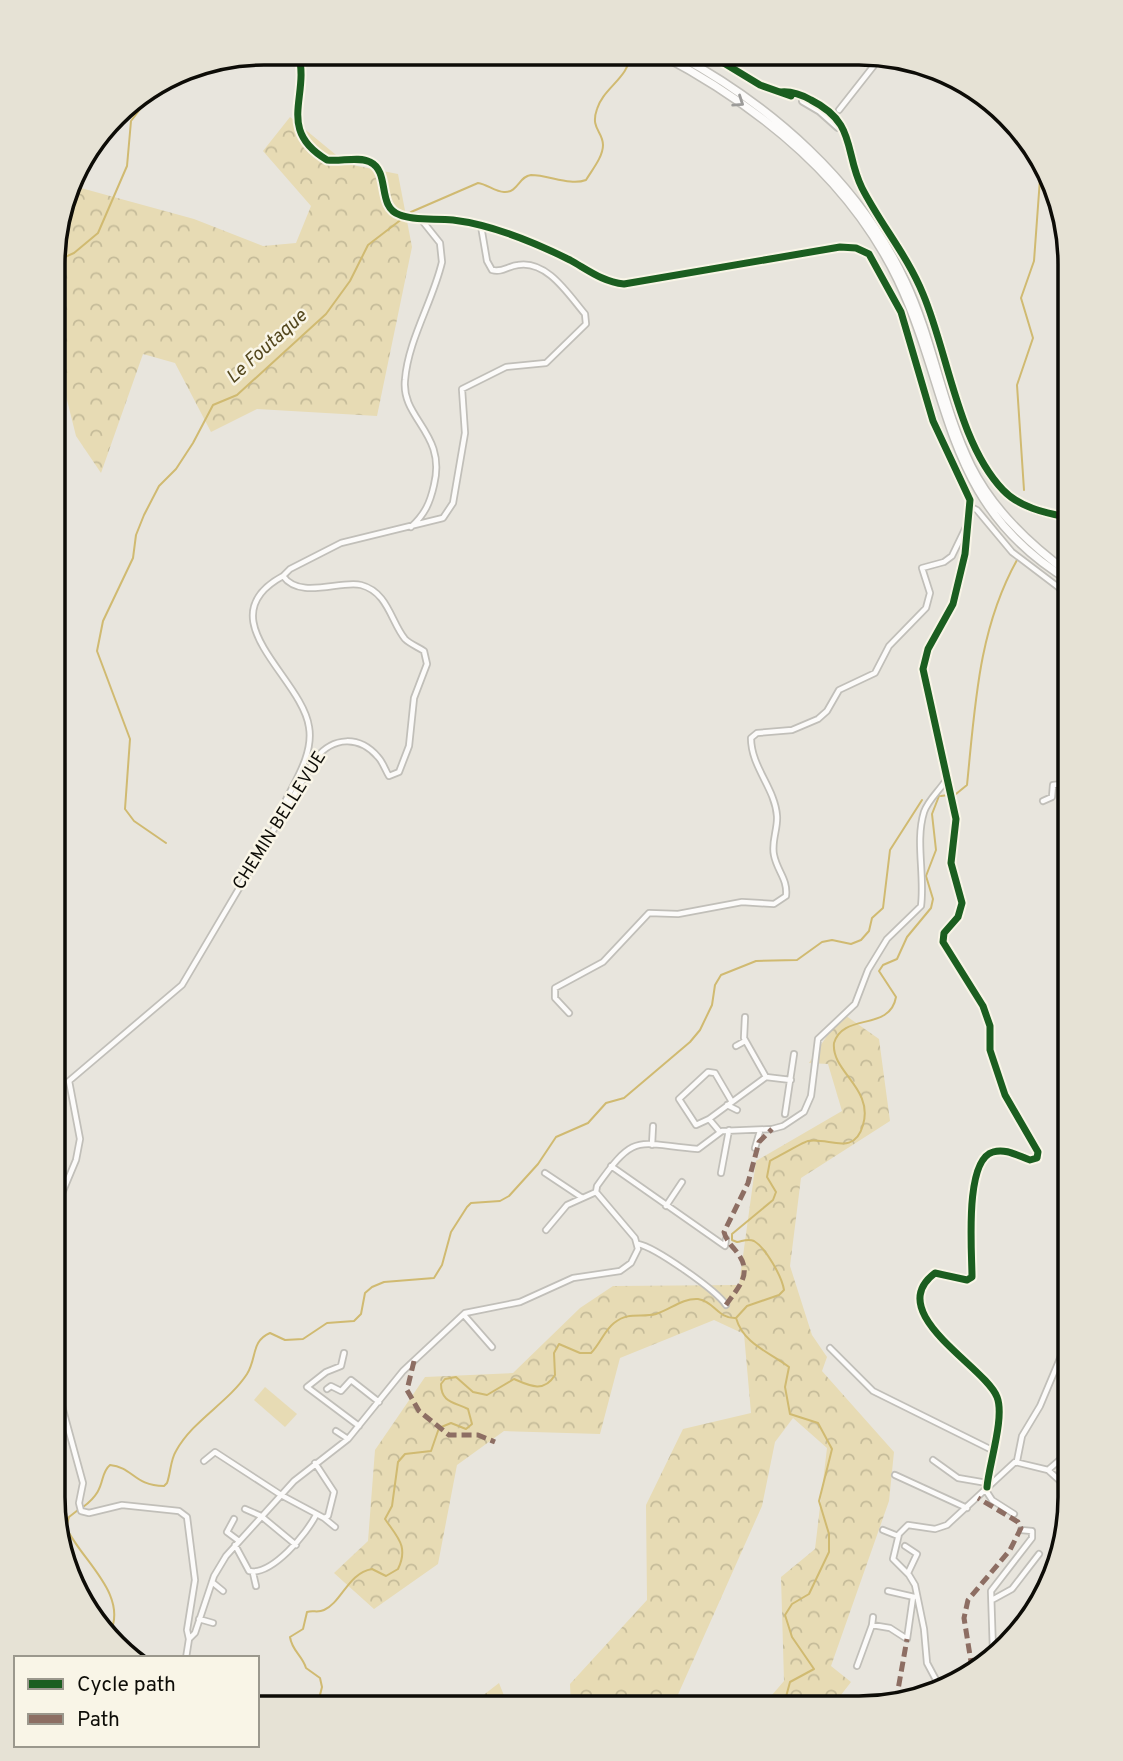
<svg xmlns="http://www.w3.org/2000/svg" width="1123" height="1761" font-family="Overpass,sans-serif">
<defs>
<pattern id="forest-crowns" width="20" height="18" patternUnits="userSpaceOnUse" patternTransform="scale(1.75)"><rect width="20" height="18" fill="#e7dbb4"/><path d="M2 6a3 3 0 1 1 6 0M12 15a3 3 0 1 1 6 0" fill="none" stroke="#c5bb99"/></pattern>
</defs>
<rect width="100%" height="100%" fill="#e8e5dd"/>
<path fill="url(#forest-crowns)" d="M290,117L347,164L398,174L412,247L377,416L257,409L211,432L175,363L143,354L101,473L76,436L54,348V236L70,185L194,219L263,246L296,243L311,206L263,151Z
M842,1013L879,1039L890,1121L801,1178L790,1266L812,1335L827,1357L822,1371L894,1452L889,1501L831,1666L851,1682L831,1708H761L784,1681L781,1577L815,1549L827,1448L793,1418L775,1442L762,1506L672,1708H571L570,1684L647,1600L646,1505L683,1429L751,1413L744,1334L714,1320L620,1358L600,1434L504,1431L457,1465L438,1564L374,1609L334,1573L368,1541L375,1450L425,1377L513,1373L580,1308L613,1286L739,1285L756,1161L842,1111L828,1064L809,1063Z
M499,1683L509,1708L468,1707Z"/>
<path fill="#e7dbb4" d="M265,1387L297,1414L285,1427L254,1400Z"/>
<g fill="none" stroke-linecap="round" stroke-linejoin="round">
<path stroke="#d0ba71" stroke-width="2" d="M54,262L74,253L98,233L127,166L131,121L161,82
M1024,490L1017,385L1033,338L1021,298L1034,261L1041,165
M941,796L956,794L967,785C975,707 978,630 1017,560
M166,843L134,821L125,809L130,739L97,651L103,621L133,558L136,535L144,515L159,486L176,469L193,443L213,405L237,395L326,314L350,281L368,245L411,212L478,183C487,184 495,192 504,192C518,193 519,176 531,175C549,175 570,186 586,180C592,170 603,157 603,145C603,131 590,129 597,109C603,88 630,77 630,54
M83,1507C108,1489 98,1475 110,1465C133,1467 134,1486 164,1486L167,1483C171,1472 170,1461 176,1451C193,1420 228,1403 247,1374C257,1358 251,1341 270,1333L285,1340L303,1339L327,1323L354,1321L361,1314L365,1293L372,1287L384,1282L434,1278L442,1265L451,1232L467,1207L471,1203L500,1201L509,1196L538,1164L556,1137L588,1123L606,1103L624,1098L690,1042L700,1030L712,1005L715,985L721,975L756,961L797,960L822,942L832,940L851,944L861,940L869,931L872,918L883,908L890,850L922,800
M78,1510L69,1517L66,1527C80,1559 129,1594 110,1633
M317,1707L322,1687L320,1678L306,1668C302,1655 292,1651 290,1637L303,1629L307,1612C313,1610 318,1613 324,1610C342,1602 348,1573 372,1569L386,1576L398,1569C409,1546 397,1537 385,1519L392,1506L398,1462L405,1454L431,1451L439,1428L451,1423L466,1429L472,1424L468,1409C455,1402 441,1403 441,1384L445,1379L456,1377L473,1392L487,1395L514,1379C530,1386 544,1393 555,1375L554,1353L559,1344L580,1353H591C600,1344 604,1331 614,1323C629,1311 641,1318 656,1314C670,1310 682,1298 698,1299C714,1301 718,1319 736,1318
M783,1708L790,1682L814,1669L792,1637L785,1615L792,1604L809,1594L829,1552V1534L819,1501L832,1449L818,1423L790,1414L785,1387L789,1367C770,1352 744,1345 736,1318L747,1306L779,1295L784,1290C782,1277 766,1248 754,1241C748,1238 743,1241 737,1242L732,1240V1234L773,1200L776,1192L767,1177L770,1161C776,1158 803,1142 808,1141C829,1137 854,1157 863,1125C874,1088 831,1072 834,1043C843,1012 890,1032 896,997L879,971L883,965L897,959L907,937L931,908L933,899L926,876L936,850L932,814L939,796"/>
<g stroke="#c1bfb9" stroke-width="8">
<path id="minor" d="M298,53C311,95 275,129 327,160C340,162 359,156 370,162C391,172 376,207 400,215C415,221 436,218 453,220C494,225 534,242 570,260C588,270 603,282 624,284L840,247L856,248L869,254L901,312L933,421L970,500L965,554L953,604L928,649L923,669L956,819L951,863L962,903L958,917L944,933L943,942L983,1006L990,1026V1050L1005,1095L1038,1152L1037,1158L1030,1160C1018,1156 1006,1148 993,1152C964,1160 972,1252 972,1277L967,1280L935,1273C882,1313 985,1366 997,1397C1005,1417 989,1464 987,1487
M839,110L883,54
M971,507L977,510L1012,552L1070,596
M411,527C425,514 430,503 434,485C447,433 401,419 405,380C408,340 433,301 442,262L440,243L420,218
M1043,801L1052,797L1053,785L1070,783
M282,808C293,784 314,755 309,727C302,677 205,618 283,576
M569,1013L555,998V988L603,962L649,913L678,914L742,902L774,904L786,896C788,879 777,871 774,855C771,842 778,829 777,816C775,788 751,767 751,738L757,733L792,730L818,719L827,711L839,690L875,673L889,646L926,608L930,593L922,568L944,562L952,556L967,525
M736,1046L745,1041
M708,1072L715,1073L732,1102L709,1119L696,1125L679,1099Z
M766,1077L791,1080
M732,1102L766,1077L744,1038L745,1017
M727,1105L737,1110
M785,1114L794,1054
M709,1119L720,1132
M652,1145L653,1126
M755,1148L760,1131
M611,1166L725,1246L726,1239
M545,1173L581,1197
M721,1173L729,1130
M666,1206L682,1182
M53,1215L76,1160L80,1139L69,1081L182,985L316,758C333,737 359,735 378,757C383,762 385,770 389,776L399,772L409,746L414,698L427,664L424,651C418,647 410,644 405,639C391,622 388,592 361,585C340,580 300,600 283,576L290,569L341,543L443,518L453,503L465,433L462,389L506,367L546,363L586,324L585,314C568,294 547,260 518,265C508,266 502,273 492,270L487,261L481,226
M546,1230L567,1205L596,1192
M638,1244C655,1247 716,1290 726,1305
M464,1315L492,1347
M830,1348L873,1391L992,1450
M344,1353L341,1366L326,1372L307,1387L359,1426
M53,1373L83,1483L79,1503L81,1511L89,1513L122,1505L179,1511L187,1517L195,1580L187,1630L189,1639
M327,1389L331,1386L341,1391L351,1380L379,1402
M336,1431L348,1439
M933,1460L958,1478L987,1483
M204,1461L215,1452L281,1495L324,1518L328,1516L334,1492L315,1463
M1017,1461L1022,1436L1040,1406L1069,1337
M1048,1470L1070,1490
M895,1475L967,1508
M985,1489L992,1500L1014,1514
M245,1509L261,1516L296,1545
M324,1518L335,1527
M234,1519L227,1532L239,1541
M883,1530L898,1536
M235,1545L249,1571C272,1576 307,1533 316,1515
M905,1546L917,1554L908,1573
M1059,1550L1070,1498
M253,1573L256,1586
M212,1582L223,1591
M888,1591L914,1597
M992,1600L1012,1589L1039,1554
M199,1619L213,1623
M872,1625L873,1617
M993,1652L991,1591L1032,1538V1531L1021,1530
M186,1658L189,1639L195,1633L214,1576L226,1556L294,1481L348,1439L403,1371L465,1313L520,1302L573,1278L620,1271L631,1263L638,1249L635,1238L596,1192L597,1186C636,1131 636,1144 698,1149L722,1131L772,1129L783,1126L804,1112L811,1096L818,1039L855,1004L868,970L887,939L921,906C925,875 915,841 924,812C928,800 940,790 946,780
M857,1666L872,1625L890,1628L907,1639L913,1597
M942,1691L927,1663L924,1629L915,1585L909,1575L893,1559L899,1534L908,1525L935,1529L947,1525L1015,1462L1048,1470L1070,1451"/>
</g>
<g stroke="#c1bfb9" stroke-width="10">
<path id="major" d="M709,54L760,85L783,93
M781,92C792,91 802,95 811,100C857,123 844,152 862,188C881,225 907,255 923,294C948,353 958,443 1003,490C1020,508 1047,513 1070,518
M803,101L820,111L838,127"/>
</g>
<g stroke="#c1bfb9" stroke-width="10">
<path id="highway" d="M660,54C757,105 849,178 898,280C953,396 943,505 1070,581
M676,54C772,106 858,181 905,281C933,340 942,407 971,466C993,510 1030,545 1070,574"/>
</g>
<use href="#minor" stroke="#fcfbfa" stroke-width="4.5"/>
<use href="#major" stroke="#fcfbfa" stroke-width="6"/>
<use href="#highway" stroke="#fcfbfa" stroke-width="7"/>
<path stroke="#8d6e63" stroke-width="5" stroke-dasharray="10 5" stroke-linecap="butt" d="M726,1305C739,1286 754,1273 736,1251C731,1245 726,1240 724,1232L748,1183L759,1142L772,1129
M1069,1337L1070,1336
M414,1361L407,1390L419,1411L449,1435H478L495,1442
M972,1668L964,1618L968,1600L1010,1550L1021,1528L1018,1522L978,1498
M896,1701L907,1639"/>
<g stroke="#f9f5e7" stroke-width="11">
<path id="cycleway" d="M298,53C311,95 275,129 327,160C340,162 359,156 370,162C391,172 376,207 400,215C415,221 436,218 453,220C494,225 534,242 570,260C588,270 603,282 624,284L840,247L856,248L869,254L901,312L933,421L970,500L965,554L953,604L928,649L923,669L956,819L951,863L962,903L958,917L944,933L943,942L983,1006L990,1026V1050L1005,1095L1038,1152L1037,1158L1030,1160C1018,1156 1006,1148 993,1152C964,1160 972,1252 972,1277L967,1280L935,1273C882,1313 985,1366 997,1397C1005,1417 989,1464 987,1487
M709,54L760,85L791,96
M781,92C792,91 802,95 811,100C857,123 844,152 862,188C881,225 907,255 923,294C948,353 958,443 1003,490C1020,508 1047,513 1070,518"/>
</g>
<use href="#cycleway" stroke="#1b5e20" stroke-width="7"/>
</g>
<defs><path id="oneway-chevron" d="M-2-3.5L2.5 0L-2 3.5" fill="none" stroke-width="1.6" stroke-linecap="round" stroke-linejoin="round" transform="scale(1.75)"/></defs>
<use stroke="#9c9b99" href="#oneway-chevron" transform="translate(739 102) rotate(34)"/>
<g text-anchor="middle" dominant-baseline="central" stroke-width="5" stroke-linejoin="round" paint-order="stroke">
<g font-size="18" fill="#0d0c07" stroke="#f9f5e7">
<text transform="translate(280 821) rotate(-58)">CHEMIN BELLEVUE</text>
</g>
<g font-size="19" font-style="italic" fill="#52461c" stroke="#f9f5e7">
<text transform="translate(267 347) rotate(-42)">Le Foutaque</text>
</g>
</g>
<path d="M0 0H1123V1761H0ZM264 65H859A199 199 0 0 1 1058 264V1497A199 199 0 0 1 859 1696H264A199 199 0 0 1 65 1497V264A199 199 0 0 1 264 65Z" fill="#e6e2d5" fill-rule="evenodd"/>
<path fill="none" stroke="#0d0c07" stroke-width="3.5" d="M264 65H859A199 199 0 0 1 1058 264V1497A199 199 0 0 1 859 1696H264A199 199 0 0 1 65 1497V264A199 199 0 0 1 264 65Z"/>
<rect x="14" y="1656" width="245" height="91" fill="#f9f5e7" stroke="#9b988d" stroke-width="2"/>
<rect x="28" y="1679" width="35" height="10" fill="#1b5e20" stroke="#9b988d" stroke-width="2"/>
<text x="77" y="1691" font-size="21" fill="#0d0c07">Cycle path</text>
<rect x="28" y="1714" width="35" height="10" fill="#8d6e63" stroke="#9b988d" stroke-width="2"/>
<text x="77" y="1726" font-size="21" fill="#0d0c07">Path</text>
</svg>
